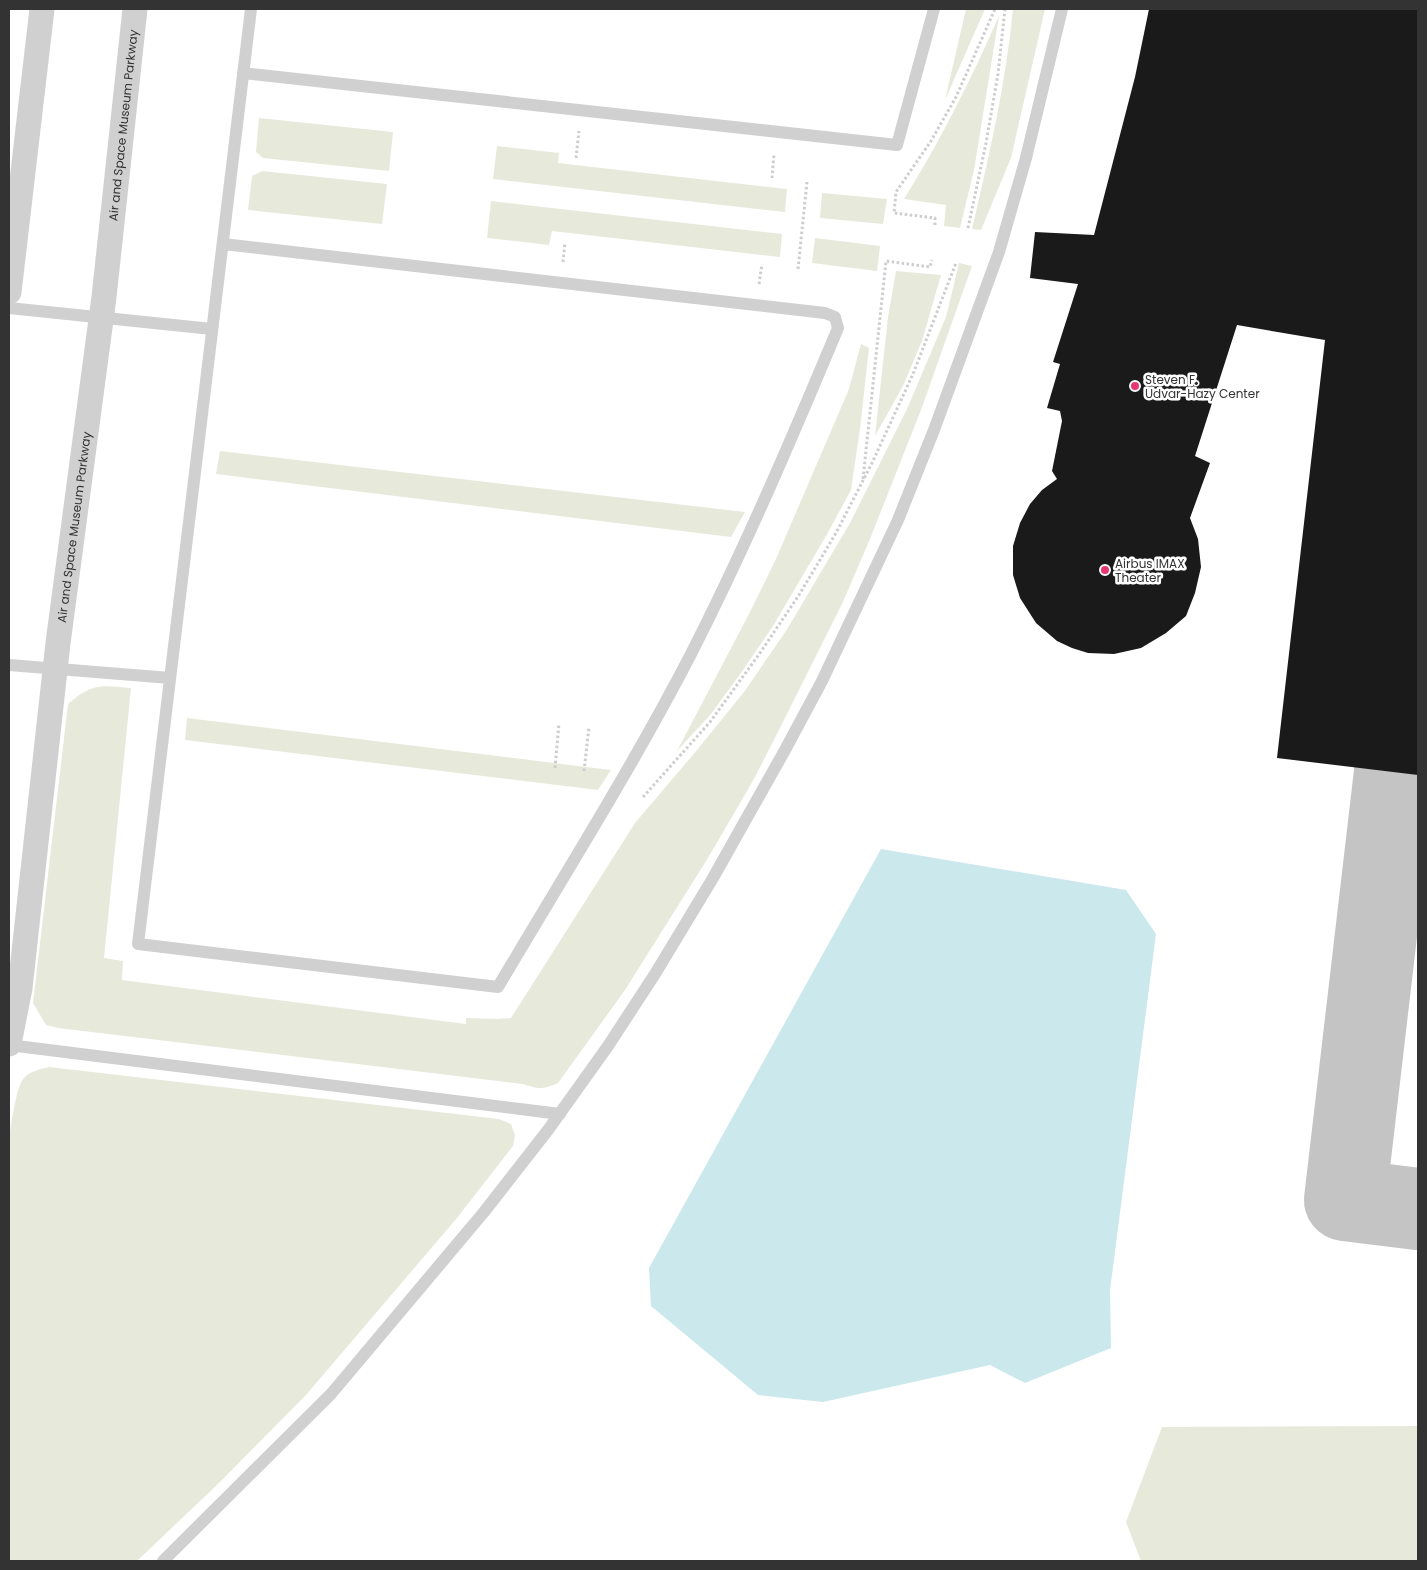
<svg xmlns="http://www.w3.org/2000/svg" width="1427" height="1570" font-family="Poppins,sans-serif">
<rect width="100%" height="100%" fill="#fff"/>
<path fill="#e7eadb" d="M966,9H985L945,100Z
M1013,9H1045L1011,158L981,230L972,229C989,156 1006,83 1013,9Z
M999,16L974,170L960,228L944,226L946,205L904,199C941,140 971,79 999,16Z
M259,118L393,132L389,171L263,158L256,152Z
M497,146L559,153L558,163L787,189L785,212L493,179Z
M262,171L387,184L382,224L248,210L252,176Z
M822,193L887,199L883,224L820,218Z
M491,201L782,234L780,257L552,231L549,245L487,238Z
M815,238L880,246L877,271L812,263Z
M959,263L972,266L921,410L870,539L842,604L781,726L754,779L708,858L625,990L558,1083C543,1090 538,1089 523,1084L58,1028L46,1025L33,1003L68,704C92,683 101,685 131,688L104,958L123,961L122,980L466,1024V1018L498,1019L511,1018L635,823L697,750L744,692L786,631L850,523L907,409L946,317Z
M896,271L941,275L922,341L903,386L875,436L888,317Z
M861,344L869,348L860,429L851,490L826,536L773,626L741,673L711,714L677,751L750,612L776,559L849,389Z
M220,451L745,512L731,537L216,474Z
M187,718L611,770L598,790L185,740Z
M49,1067L499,1119L511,1124L515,1135L513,1146L457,1218L306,1395L220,1482L137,1561H9V1136C12,1123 16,1086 24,1078C30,1071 41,1069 49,1067Z
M1418,1426V1561H1141L1126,1522L1162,1427Z"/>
<path fill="#cbe8ec" d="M881,849L1126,890L1156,934L1110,1290L1111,1348L1025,1383L990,1365L823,1402L758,1395L651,1306L649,1268Z"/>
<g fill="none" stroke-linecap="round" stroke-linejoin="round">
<path stroke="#c4c4c4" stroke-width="82" d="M1395,772L1345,1200L1418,1209"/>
</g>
<path fill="#1a1a1a" d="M1149,9H1418V775L1277,758L1325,340L1237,325L1195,456L1210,463L1190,518L1198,539L1201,567L1195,593L1186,616L1166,633L1141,648L1114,654L1088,653L1072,648L1057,641L1036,623L1020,598L1013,575V546L1020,523L1030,504L1042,490L1057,479L1052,471L1062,421L1060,411L1047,408L1060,364L1053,362L1078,284L1030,278L1035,232L1094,235L1135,77Z"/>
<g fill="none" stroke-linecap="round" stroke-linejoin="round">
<path stroke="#cdcdcd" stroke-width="3" stroke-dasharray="2.5 2.5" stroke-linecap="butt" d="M576,158L579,131
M772,178L774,154
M935,225V218L894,213L896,192L931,141L956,97L995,9
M968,228L986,143L998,74L1005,9
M563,262L565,242
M798,269L807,182
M759,284L762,264
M863,479L886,261L930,267L932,260
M555,768L559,724
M584,771L589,727
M643,797L710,722L760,653L799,595L836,533L872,463L913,374L956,263"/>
<path stroke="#d0d0d0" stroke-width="12" d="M243,73L897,145L934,9
M223,244L825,313L835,317L838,328C792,438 745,548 691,654C632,768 563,877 498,987L138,944L251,9
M9,308L212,329
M9,665L170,678
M9,1045L560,1114
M163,1561L331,1394L484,1212L548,1130L608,1046L655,974L713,878L785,750L822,681L898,520L934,430L999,252L1026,158L1062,9"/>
<g stroke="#d0d0d0" stroke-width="25">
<path d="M9,292L42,9"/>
<path id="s1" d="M9,1044L20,988L58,643L104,297L135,9"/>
</g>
</g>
<g fill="#e73773" stroke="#fff" stroke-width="2">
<circle cx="1135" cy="386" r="5"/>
<circle cx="1105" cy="570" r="5"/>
</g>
<g text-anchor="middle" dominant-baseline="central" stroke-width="5" stroke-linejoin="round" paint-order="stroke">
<g font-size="12" fill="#333" stroke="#fff">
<text stroke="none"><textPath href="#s1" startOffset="926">Air and Space Museum Parkway</textPath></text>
<text stroke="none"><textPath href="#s1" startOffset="521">Air and Space Museum Parkway</textPath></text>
</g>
<g font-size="12" fill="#333" stroke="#fff" text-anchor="start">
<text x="1145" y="379">Steven F.<tspan x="1145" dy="14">Udvar-Hazy Center</tspan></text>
<text x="1115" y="563">Airbus IMAX<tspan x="1115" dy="14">Theater</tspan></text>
</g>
</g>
<rect width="1427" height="1570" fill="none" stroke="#333333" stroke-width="20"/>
</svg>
